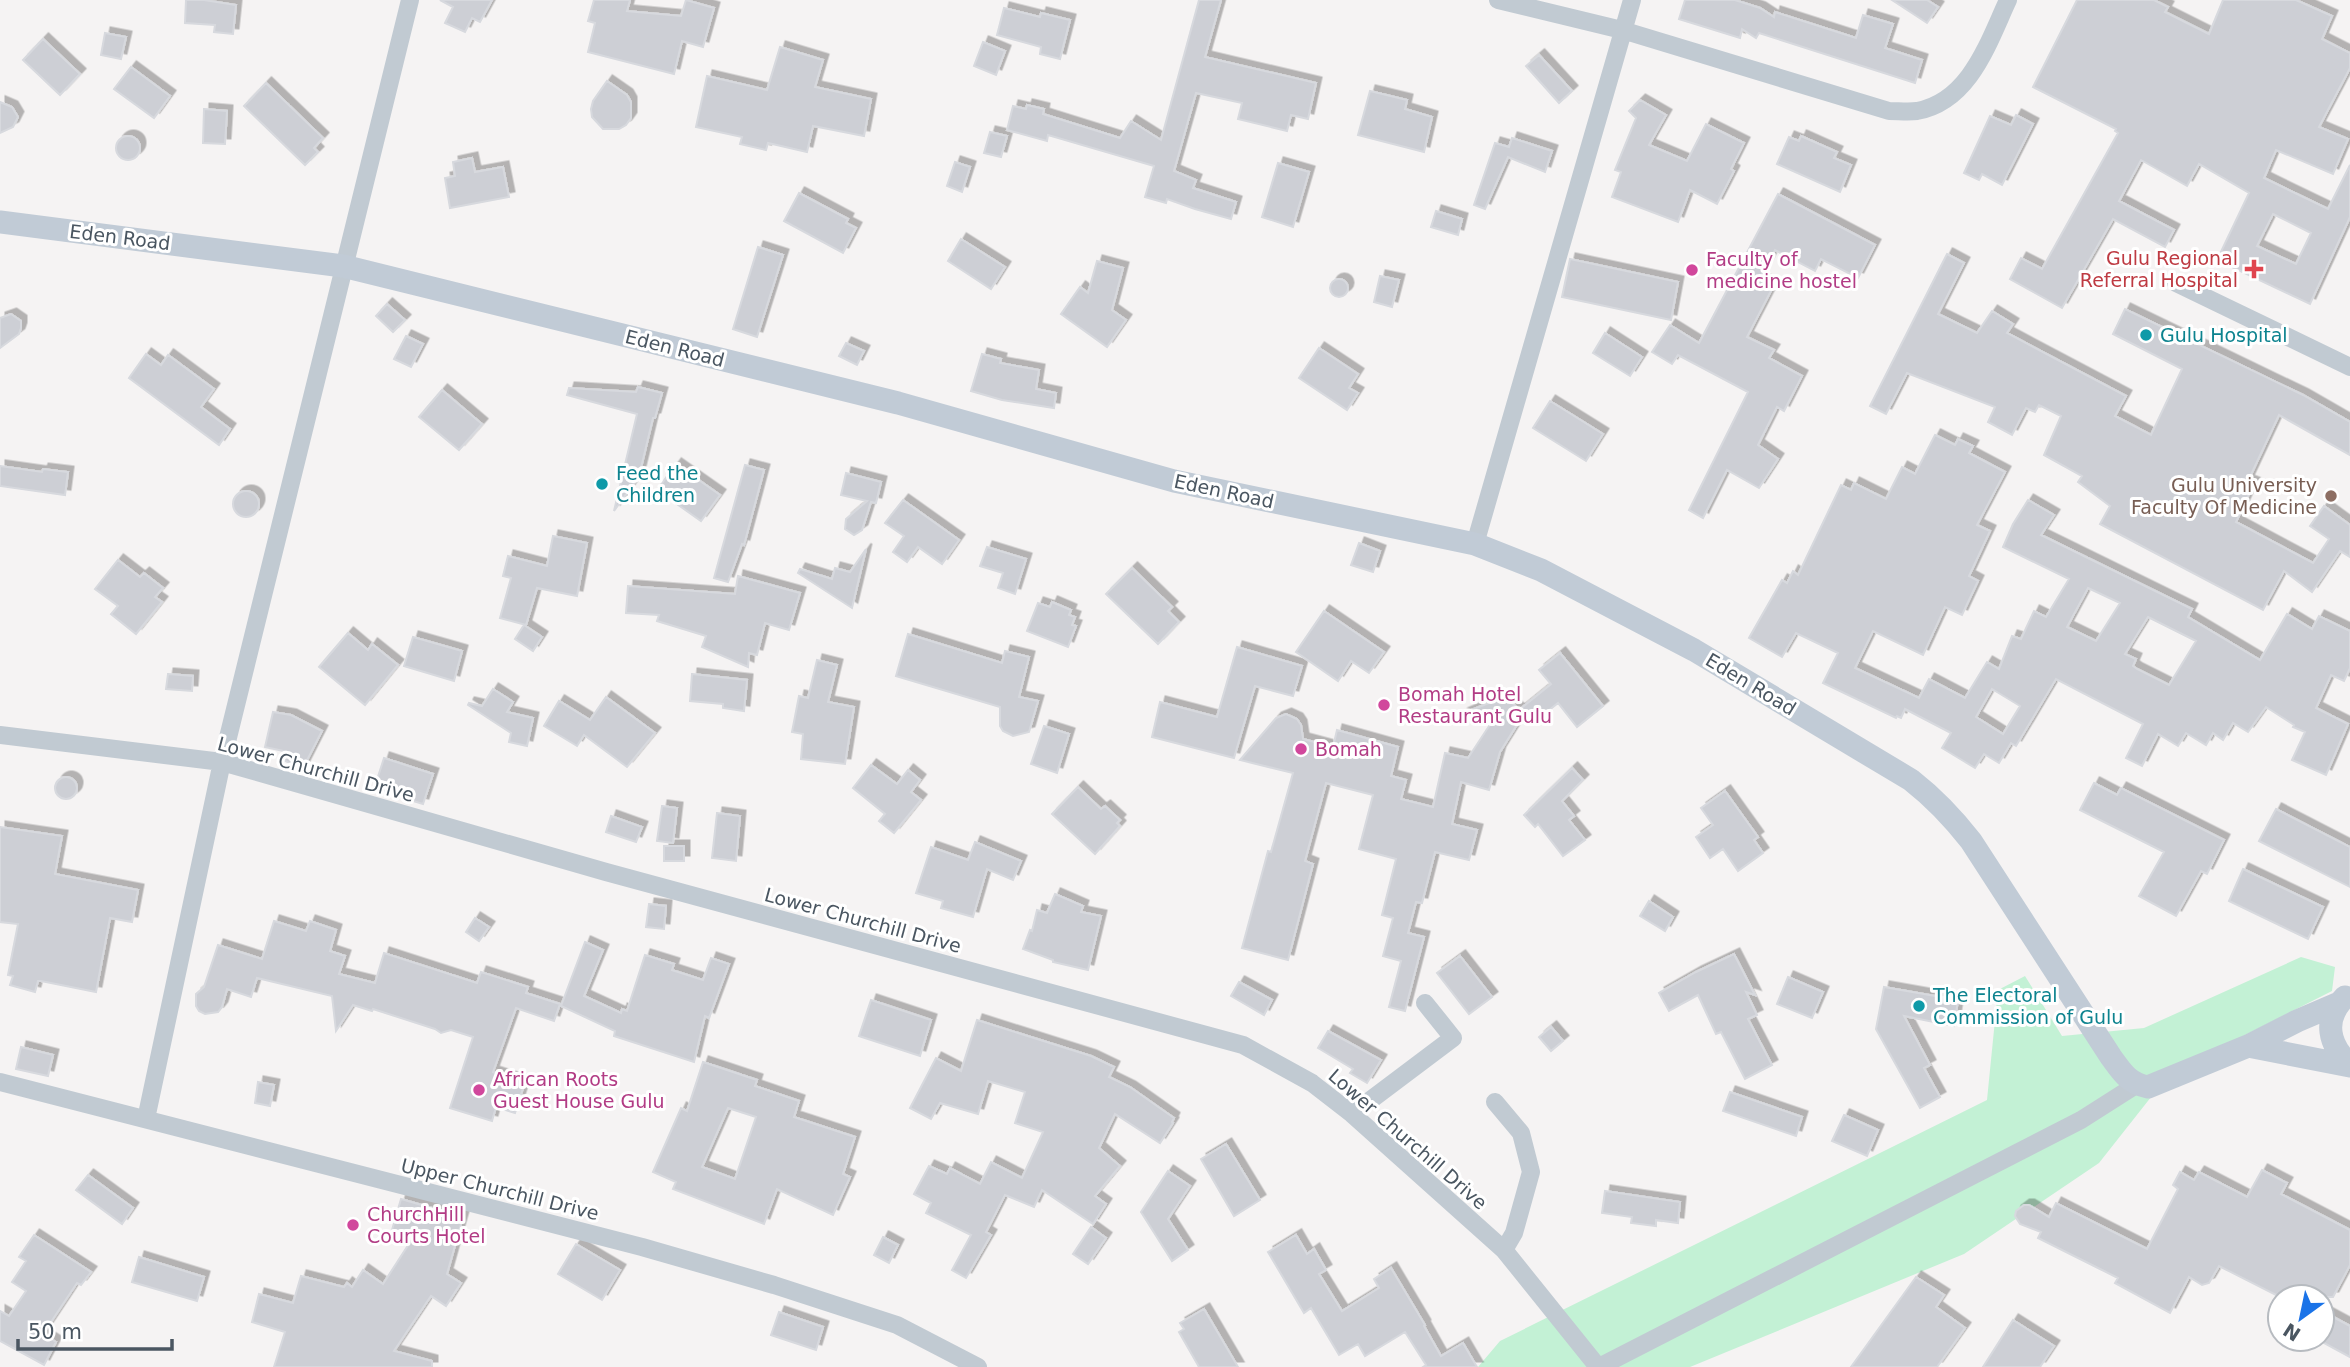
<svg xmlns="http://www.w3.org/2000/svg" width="2350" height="1367" font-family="'DejaVu Sans',sans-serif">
<defs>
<filter id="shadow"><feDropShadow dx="5.5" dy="-5.5" stdDeviation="0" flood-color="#0004"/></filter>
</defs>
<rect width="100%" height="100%" fill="#f5f3f3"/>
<path fill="#c3f1d5" d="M2301,957L2335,967L2332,991L2170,1073L2099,1163L1964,1254L1690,1367H1478L1500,1341L1987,1100L1998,990L2025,976L2062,1036L2144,1028Z"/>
<path fill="#cdcfd5" stroke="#d7d9de" stroke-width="2" fill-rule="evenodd" filter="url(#shadow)" d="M186,0H204L236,5L233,34L214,32L215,25L185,23Z
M440,0H492L480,22L472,18L465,32L445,23L453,7Z
M594,0H630L627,11L681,16L686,0L714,8L703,47L682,41L674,74L588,52L595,23L588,21Z
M1199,0H1221L1205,57L1316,83L1308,119L1291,115L1287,131L1238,119L1242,103L1196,93L1174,171L1196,180L1193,188L1236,202L1231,219L1195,209L1167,199L1166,203L1145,197L1154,166L1048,135L1047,141L1007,130L1013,106L1026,109L1027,105L1044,109L1043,114L1120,138L1131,121L1161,140Z
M1685,0H1735L1760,8L1774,17L1775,12L1856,38L1863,15L1893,24L1885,48L1922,60L1915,83L1759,33L1756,38L1742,29L1740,38L1679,19Z
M1892,0H1927L1938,7L1927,23Z
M2077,0H2154L2168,7L2165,12L2209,34L2223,0H2296L2332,16L2322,39L2350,53V68L2319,127L2348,139L2333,174L2276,150L2264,178L2328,209L2350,165V217L2310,304L2217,260L2249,193L2199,164L2187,186L2141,160L2119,201L2174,230L2165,247L2113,219L2062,308L2010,279L2021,258L2042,269L2118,133L2115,131L2116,129L2033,87ZM2273,214L2311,233L2296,264L2257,246Z
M1004,8L1040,17L1041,13L1070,20L1060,59L1040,54L1041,47L997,35Z
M105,33L126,37L121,59L101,55Z
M43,39L80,74L60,95L23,60Z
M983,42L1005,51L996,75L974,66Z
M780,47L823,60L815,87L871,99L864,136L813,126L807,152L768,143L766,150L740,144L742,137L696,127L707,76L767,90Z
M1539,55L1572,91L1559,103L1526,66Z
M131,67L170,96L154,118L114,89Z
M607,81L627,95L631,102V118L626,125L619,129H603L592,117L591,109L593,101Z
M266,83L323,138L314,148L318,152L305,165L244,106Z
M1370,91L1407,100L1405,109L1432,117L1424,152L1358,135Z
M1640,100L1666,115L1649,145L1687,161L1706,124L1744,143L1731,169L1734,171L1717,204L1690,190L1678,222L1612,197L1621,172L1615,170L1636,118L1629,111Z
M0,102L12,107L18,117L13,127L0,133Z
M204,109L227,111L225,144L203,143Z
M2016,115L2033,124L2002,185L1982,174L1979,180L1964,173L1990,116L2011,125Z
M990,132L1007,136L1001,157L984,153Z
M1801,136L1837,152L1834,158L1851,165L1840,192L1777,164L1789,137L1799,141Z
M116 148a12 12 0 1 1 24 0a12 12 0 1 1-24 0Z
M1512,138L1552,151L1545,172L1508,157L1485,209L1474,205L1495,143L1509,147Z
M472,158L475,172L503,167L509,197L450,208L445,178L455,176L453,162Z
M955,162L970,167L962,192L947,186Z
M1278,163L1309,172L1293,227L1262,217Z
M799,193L848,219L846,223L856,228L843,253L784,221Z
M1778,194L1875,245L1858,278L1821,259L1815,271L1775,250L1760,278L1774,285L1747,337L1774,350L1769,358L1802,376L1784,411L1777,407L1758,445L1778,459L1759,488L1727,470L1703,518L1689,510L1748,392L1678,355L1672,364L1652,352L1670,325L1699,343Z
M1436,211L1462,219L1458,235L1431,227Z
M961,239L1005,267L991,289L948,261Z
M758,247L783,255L757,337L733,329Z
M1947,254L1964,263L1938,314L1977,333L1992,311L2013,324L2007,333L2126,396L2115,416L2151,435L2182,369L2113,334L2125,309L2303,395L2350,422V455L2279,415L2248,481L2254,483L2236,522L2313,563L2329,539L2310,526L2324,506L2350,525V557L2340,551L2312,592L2284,571L2263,610L2100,524L2110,506L2078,482L2082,476L2044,455L2061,416L2039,405L2035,412L2026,408L2012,435L1988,422L1995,407L1907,373L1886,414L1870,406Z
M1570,259L1678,282L1671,320L1562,297Z
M1097,261L1123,268L1112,310L1126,320L1107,347L1061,314L1080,287L1088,293Z
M1380,276L1399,280L1392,307L1374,302Z
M1330 288a9 9 0 1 1 18 0a9 9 0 1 1-18 0Z
M387,304L405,320L393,332L376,316Z
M11,314L21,321V328L19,334L0,348V318Z
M1605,333L1642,357L1630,376L1593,353Z
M406,336L423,344L411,367L394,359Z
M846,343L864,351L857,365L839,356Z
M1319,348L1358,374L1349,388L1358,393L1347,410L1299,378Z
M146,354L161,365L168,355L214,389L201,407L230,429L219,445L129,378Z
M982,354L1001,359L1000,363L1039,370L1036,389L1056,393L1054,408L1002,400L971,391Z
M638,387L662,393L655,418H653L639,476L614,511L637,414L567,395L569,388L636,392Z
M442,390L482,424L459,450L419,417Z
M1550,401L1603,434L1586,461L1533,428Z
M1935,435L1955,445L1958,439L1973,446L1969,453L2005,472L1977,525L1990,531L1969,576L1978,581L1962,615L1945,607L1923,655L1873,631L1855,668L1919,698L1929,679L1965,698L1987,662L1999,669L2012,636L2021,639L2034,611L2046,617L2069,579L2003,547L2013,524L2028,500L2054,515L2041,535L2192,609L2188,617L2260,660L2287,614L2312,629L2319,616L2350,631V668L2344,681L2331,675L2316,708L2348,724L2326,775L2292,760L2305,732L2293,727L2294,725L2266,707L2248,732L2233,723L2223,740L2213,733L2206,745L2186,733L2178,746L2158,734L2142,766L2126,758L2143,724L2056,679L2016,746L2011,743L1999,763L1984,754L1975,768L1942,748L1951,733L1905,709L1901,718L1897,716L1896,718L1823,683L1838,653L1796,633L1782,657L1749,638L1782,580L1787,583L1793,571L1798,575L1841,485L1851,490L1854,483L1886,499L1902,467L1915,474ZM2088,588L2120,603L2096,641L2067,627ZM2148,617L2196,641L2169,685L2137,669L2133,666L2136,659L2125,654ZM1992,689L2020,706L2003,734L1976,717Z
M676,464L720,495L701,521L657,490Z
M745,465L764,470L744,545L742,544L728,582L714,578Z
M0,466L42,472L43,469L68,472L65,495L0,486Z
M846,473L881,482L876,503L871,502L862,530L854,535L845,529L846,519L867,501L841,495Z
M233 504a13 13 0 1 1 26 0a13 13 0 1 1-26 0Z
M903,500L959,540L942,564L918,547L907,562L893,552L904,536L885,523Z
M553,536L587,543L577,596L537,588L526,625L500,618L511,578L503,576L508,556L547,566Z
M1359,543L1380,551L1373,572L1351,565Z
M987,547L1026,559L1015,594L998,588L1003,573L980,566Z
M866,549L852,608L798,573L800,569L832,579L835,568L850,572Z
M118,560L140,577L144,573L163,588L155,597L162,602L136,634L111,614L118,606L95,589Z
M1132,568L1172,607L1168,611L1179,622L1158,644L1106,594Z
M738,576L800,593L789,630L765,623L757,655L749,653L748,667L702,647L706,636L657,621L659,615L626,613L628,586L735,594Z
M1052,602L1071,610L1069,615L1075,617L1072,625L1076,626L1068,647L1027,631L1038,603L1050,607Z
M1324,611L1384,652L1369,673L1351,661L1338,681L1296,652Z
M524,625L542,637L533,651L515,639Z
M348,633L368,650L372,644L398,665L365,705L319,667Z
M908,634L1002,663L1005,651L1029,657L1019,697L1038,701L1029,732L1013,736L1003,731L1000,726V707L896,676Z
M413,637L462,651L454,681L404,666Z
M1237,647L1302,666L1293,696L1255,686L1234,758L1152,737L1160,702L1217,717Z
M1560,653L1603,706L1577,727L1558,703L1537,720L1530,723L1520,720L1500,752L1489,790L1461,782L1452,824L1477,830L1469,860L1435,852L1422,903L1416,902L1408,933L1424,937L1405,1011L1389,1007L1401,961L1383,956L1393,918L1382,915L1396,859L1359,849L1373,795L1326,783L1305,861L1313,864L1288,960L1242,948L1268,851L1271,852L1293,773L1240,760L1276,718L1286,714L1297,719L1301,725L1303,739L1333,747L1337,730L1398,747L1391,776L1406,780L1401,799L1433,807L1445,753L1468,758L1493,720L1464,713L1506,696L1519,710L1551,684L1539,670Z
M817,660L837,665L828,702L854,707L845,764L801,759L803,734L792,732L799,696L808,698Z
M168,674L193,676L192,691L166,689Z
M692,674L747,680L744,711L723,708V704L690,701Z
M493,689L513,702L507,712L533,718L527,746L509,742L511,733L468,705L469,703L482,706Z
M606,697L655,733L627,767L584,735L577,746L544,726L559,701L590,720Z
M273,712L291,715L322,731L302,770L284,760L288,752L265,747Z
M1044,726L1069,734L1057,773L1031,764Z
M384,758L433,774L423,804L374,789Z
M871,765L897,784L908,770L920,780L911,792L921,800L894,833L879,821L885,814L853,788Z
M1572,768L1583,780L1562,801L1574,816L1569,820L1585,840L1563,856L1538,824L1535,827L1524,815Z
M55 788a11 11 0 1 1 22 0a11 11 0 1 1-22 0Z
M2094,783L2117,795L2121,788L2224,840L2207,874L2201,871L2176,916L2139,896L2164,852L2080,810Z
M1078,787L1101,809L1105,806L1120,820L1117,823L1120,826L1095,854L1052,814Z
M1725,791L1758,837L1754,840L1763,853L1738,871L1723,849L1710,858L1696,837L1713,825L1701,808Z
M662,806L677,808L673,843L657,841Z
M2276,809L2350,847V887L2259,841Z
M717,813L740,816L736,861L712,858Z
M611,816L642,827L636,842L606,832Z
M0,827L62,836L55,874L138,890L132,922L110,918L96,992L41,981H38L35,992L10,985L13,976L8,975L18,924L0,922Z
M975,842L1021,861L1013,880L987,869L973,917L941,908L943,901L916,893L931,847L968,860Z
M664,846H684V861H664Z
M2243,869L2323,907L2308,939L2229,901Z
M1055,894L1083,906L1081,912L1101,916L1088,970L1053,962V960L1023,949L1030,930L1032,931L1037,910L1047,913Z
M1649,901L1673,917L1665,931L1640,916Z
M649,904L666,906L664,929L646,927Z
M475,918L489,927L479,941L466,932Z
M274,921L306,931L310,921L336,930L330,951L345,956L339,974L375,983L384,953L477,983L481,972L528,987L526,993L560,1004L554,1021L516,1008L493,1072L525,1082L515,1113L496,1107L492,1121L450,1108L473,1037L451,1030L441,1033L435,1029L373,1009L372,1011L353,1005L336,1031L332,996L257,978L251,997L227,989L222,1007L218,1012L205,1014L199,1011L196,1006V994L204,987L218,945L262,959Z
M585,942L603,950L584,996L621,1013L622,1009L627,1011L645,955L674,964L672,970L703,980L711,958L729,964L709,1018L705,1016L694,1062L614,1036L615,1031L561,1006Z
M1734,954L1755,995L1746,992L1757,1015L1748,1019L1772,1065L1745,1079L1721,1032L1716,1034L1698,995L1669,1011L1659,993L1696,972Z
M1460,956L1492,997L1469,1014L1437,973Z
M1788,977L1823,992L1812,1018L1777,1004Z
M1239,982L1272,1000L1264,1015L1231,996Z
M1884,987L1958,1000L1954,1026L1904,1016L1930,1065L1924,1068L1940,1097L1920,1108L1876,1029Z
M871,1000L931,1020L920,1056L859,1036Z
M977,1020L1091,1056L1114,1067L1109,1077L1130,1087L1174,1118L1172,1122L1173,1123L1160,1143L1115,1114L1099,1148L1120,1166L1095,1196L1106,1204L1093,1224L1042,1190L1034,1207L1005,1195L986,1232L991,1235L966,1278L952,1270L971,1235L926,1213L931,1203L914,1194L929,1166L947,1174L950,1168L980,1184L991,1162L1022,1178L1043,1132L1015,1123L1025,1092L988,1081L978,1114L940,1103L931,1119L910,1108L936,1058L961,1071Z
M1551,1027L1563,1041L1551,1051L1539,1037Z
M1328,1031L1381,1060L1367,1083L1350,1073L1353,1069L1318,1048Z
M21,1047L53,1055L48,1076L16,1069Z
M703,1062L757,1080L755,1086L799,1101L794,1117L855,1137L843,1174L850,1177L833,1215L777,1189L764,1224L673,1189L676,1182L653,1172L681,1108L687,1111ZM728,1108L756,1117L735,1179L702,1167Z
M258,1082L274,1085L270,1106L255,1103Z
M1730,1092L1802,1117L1796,1136L1723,1111Z
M1844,1115L1878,1130L1867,1156L1832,1141Z
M1226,1144L1260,1200L1234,1216L1201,1159Z
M2262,1170L2287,1183L2281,1194L2350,1230V1265L2333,1297H2280L2219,1266L2209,1283L2202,1285L2189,1277L2170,1313L2115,1283L2118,1278L2038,1238L2041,1232L2020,1224L2015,1216L2016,1211L2024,1205H2029L2049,1217L2056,1203L2147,1249L2178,1189L2173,1185L2180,1172L2194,1180L2199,1172L2247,1197Z
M1168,1171L1190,1186L1168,1219L1188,1250L1172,1261L1141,1212Z
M88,1175L133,1208L122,1224L76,1190Z
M1605,1191L1680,1202L1678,1223L1656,1220V1226L1631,1223L1632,1217L1602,1213Z
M401,1199L463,1217L447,1274L461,1283L446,1306L431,1296L394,1351L432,1361V1367H274L285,1332L252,1322L259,1294L293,1303L301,1276L344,1287L347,1283L352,1287L363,1270L383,1284L414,1236L392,1230Z
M1091,1227L1106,1238L1088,1264L1073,1254Z
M34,1235L91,1272L81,1285L77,1283L43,1334L56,1342L44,1365L0,1341V1311L9,1316L26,1291L12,1282L26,1261L19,1257Z
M1296,1235L1307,1254L1314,1249L1326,1270L1319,1274L1342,1311L1379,1288L1374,1279L1391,1268L1425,1325L1424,1326L1441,1356L1463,1343L1477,1367H1423L1426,1365L1405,1332L1365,1356L1358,1344L1339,1355L1311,1308L1304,1313L1268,1252Z
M883,1237L898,1245L889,1263L874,1255Z
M576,1244L620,1270L602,1300L558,1274Z
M139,1257L204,1277L197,1301L132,1282Z
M1916,1277L1944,1295L1936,1307L1965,1328L1937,1367H1851Z
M1204,1309L1238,1367H1199L1179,1332L1184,1329L1180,1323Z
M2322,1311L2350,1326V1357L2322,1342Z
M779,1312L823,1327L816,1350L771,1335Z
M2013,1320L2054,1346L2040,1367H1983Z"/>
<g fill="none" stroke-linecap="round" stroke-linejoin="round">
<path stroke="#c1cad2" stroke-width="18" d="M1498,0L1622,30L1889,111C1898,111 1909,112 1917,111C1970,101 1988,43 2008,0
M2176,283L2350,367
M1475,544L1632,0
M0,735L222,762L606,872L1243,1045L1312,1083L1352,1114L1504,1250L1598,1367
M0,1082L642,1247L774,1285L897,1325L978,1367
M1495,1102L1521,1133L1531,1172L1514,1233L1504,1250
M1352,1114L1453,1038L1425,1003
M146,1119L222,762L410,0
M1599,1367L2081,1120L2136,1085"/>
<path stroke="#c1cbd6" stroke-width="23" d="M0,222L343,266L898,403L1174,481L1475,544L1541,570L1694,650L1911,780C1934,798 1953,818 1971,841L2111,1057C2122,1072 2128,1083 2148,1087L2248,1046L2297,1021L2339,1003
M2345,997C2322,1020 2329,1045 2350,1065
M2248,1046L2350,1066"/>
</g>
<path fill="#e0444e" stroke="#fff" stroke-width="2.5" d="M2250.5 258.5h7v7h7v7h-7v7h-7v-7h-7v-7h7z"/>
<g fill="#d1479c" stroke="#fff" stroke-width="2.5">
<circle cx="1692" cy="270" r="7"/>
<circle cx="1384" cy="705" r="7"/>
<circle cx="1301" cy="749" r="7"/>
<circle cx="479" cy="1090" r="7"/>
<circle cx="353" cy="1225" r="7"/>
</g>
<g fill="#0f9aa8" stroke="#fff" stroke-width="2.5">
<circle cx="2146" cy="335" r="7"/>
<circle cx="602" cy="484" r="7"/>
<circle cx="1919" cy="1006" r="7"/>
</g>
<circle fill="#8d6e63" stroke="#fff" stroke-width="2.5" cx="2331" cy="496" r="7"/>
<g text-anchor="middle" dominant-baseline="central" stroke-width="6" stroke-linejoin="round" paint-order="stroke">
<g font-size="19" fill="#4a5661" stroke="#fff">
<text transform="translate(120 237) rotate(7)">Eden Road</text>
<text transform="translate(675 348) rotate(14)">Eden Road</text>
<text transform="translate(1224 491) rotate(12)">Eden Road</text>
<text transform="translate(1751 684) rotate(31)">Eden Road</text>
<text transform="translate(316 769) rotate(15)">Lower Churchill Drive</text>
<text transform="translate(863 920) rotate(15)">Lower Churchill Drive</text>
<text transform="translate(1408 1139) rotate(41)">Lower Churchill Drive</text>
<text transform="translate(500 1189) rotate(14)">Upper Churchill Drive</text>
</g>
<g font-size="19" fill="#be3a42" stroke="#fff" text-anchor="end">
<text x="2238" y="258">Gulu Regional<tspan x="2238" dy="22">Referral Hospital</tspan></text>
</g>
<g font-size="19" fill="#b23c85" stroke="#fff" text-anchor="start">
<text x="1706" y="259">Faculty of<tspan x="1706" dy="22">medicine hostel</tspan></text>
<text x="1398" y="694">Bomah Hotel<tspan x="1398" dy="22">Restaurant Gulu</tspan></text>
<text x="1315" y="749">Bomah</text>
<text x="493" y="1079">African Roots<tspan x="493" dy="22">Guest House Gulu</tspan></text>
<text x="367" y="1214">ChurchHill<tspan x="367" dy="22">Courts Hotel</tspan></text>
</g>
<g font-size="19" fill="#0d838f" stroke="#fff" text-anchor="start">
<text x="2160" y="335">Gulu Hospital</text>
<text x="616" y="473">Feed the<tspan x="616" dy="22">Children</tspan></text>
<text x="1933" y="995">The Electoral<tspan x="1933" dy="22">Commission of Gulu</tspan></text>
</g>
<g font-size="19" fill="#785e54" stroke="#fff" text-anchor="end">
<text x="2317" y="485">Gulu University<tspan x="2317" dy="22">Faculty Of Medicine</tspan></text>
</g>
</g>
<g transform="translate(2301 1318) rotate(213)"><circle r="33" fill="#ffffff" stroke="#b7bbc0" stroke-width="2"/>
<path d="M0-5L12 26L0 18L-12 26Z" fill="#1a73e8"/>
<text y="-10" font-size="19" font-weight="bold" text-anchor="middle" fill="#4a5661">N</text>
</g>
<path d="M18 1339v10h154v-10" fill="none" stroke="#4a5661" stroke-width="3.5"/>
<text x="28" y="1339" font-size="21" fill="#4a5661" stroke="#ffffff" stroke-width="5" paint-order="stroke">50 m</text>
</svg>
